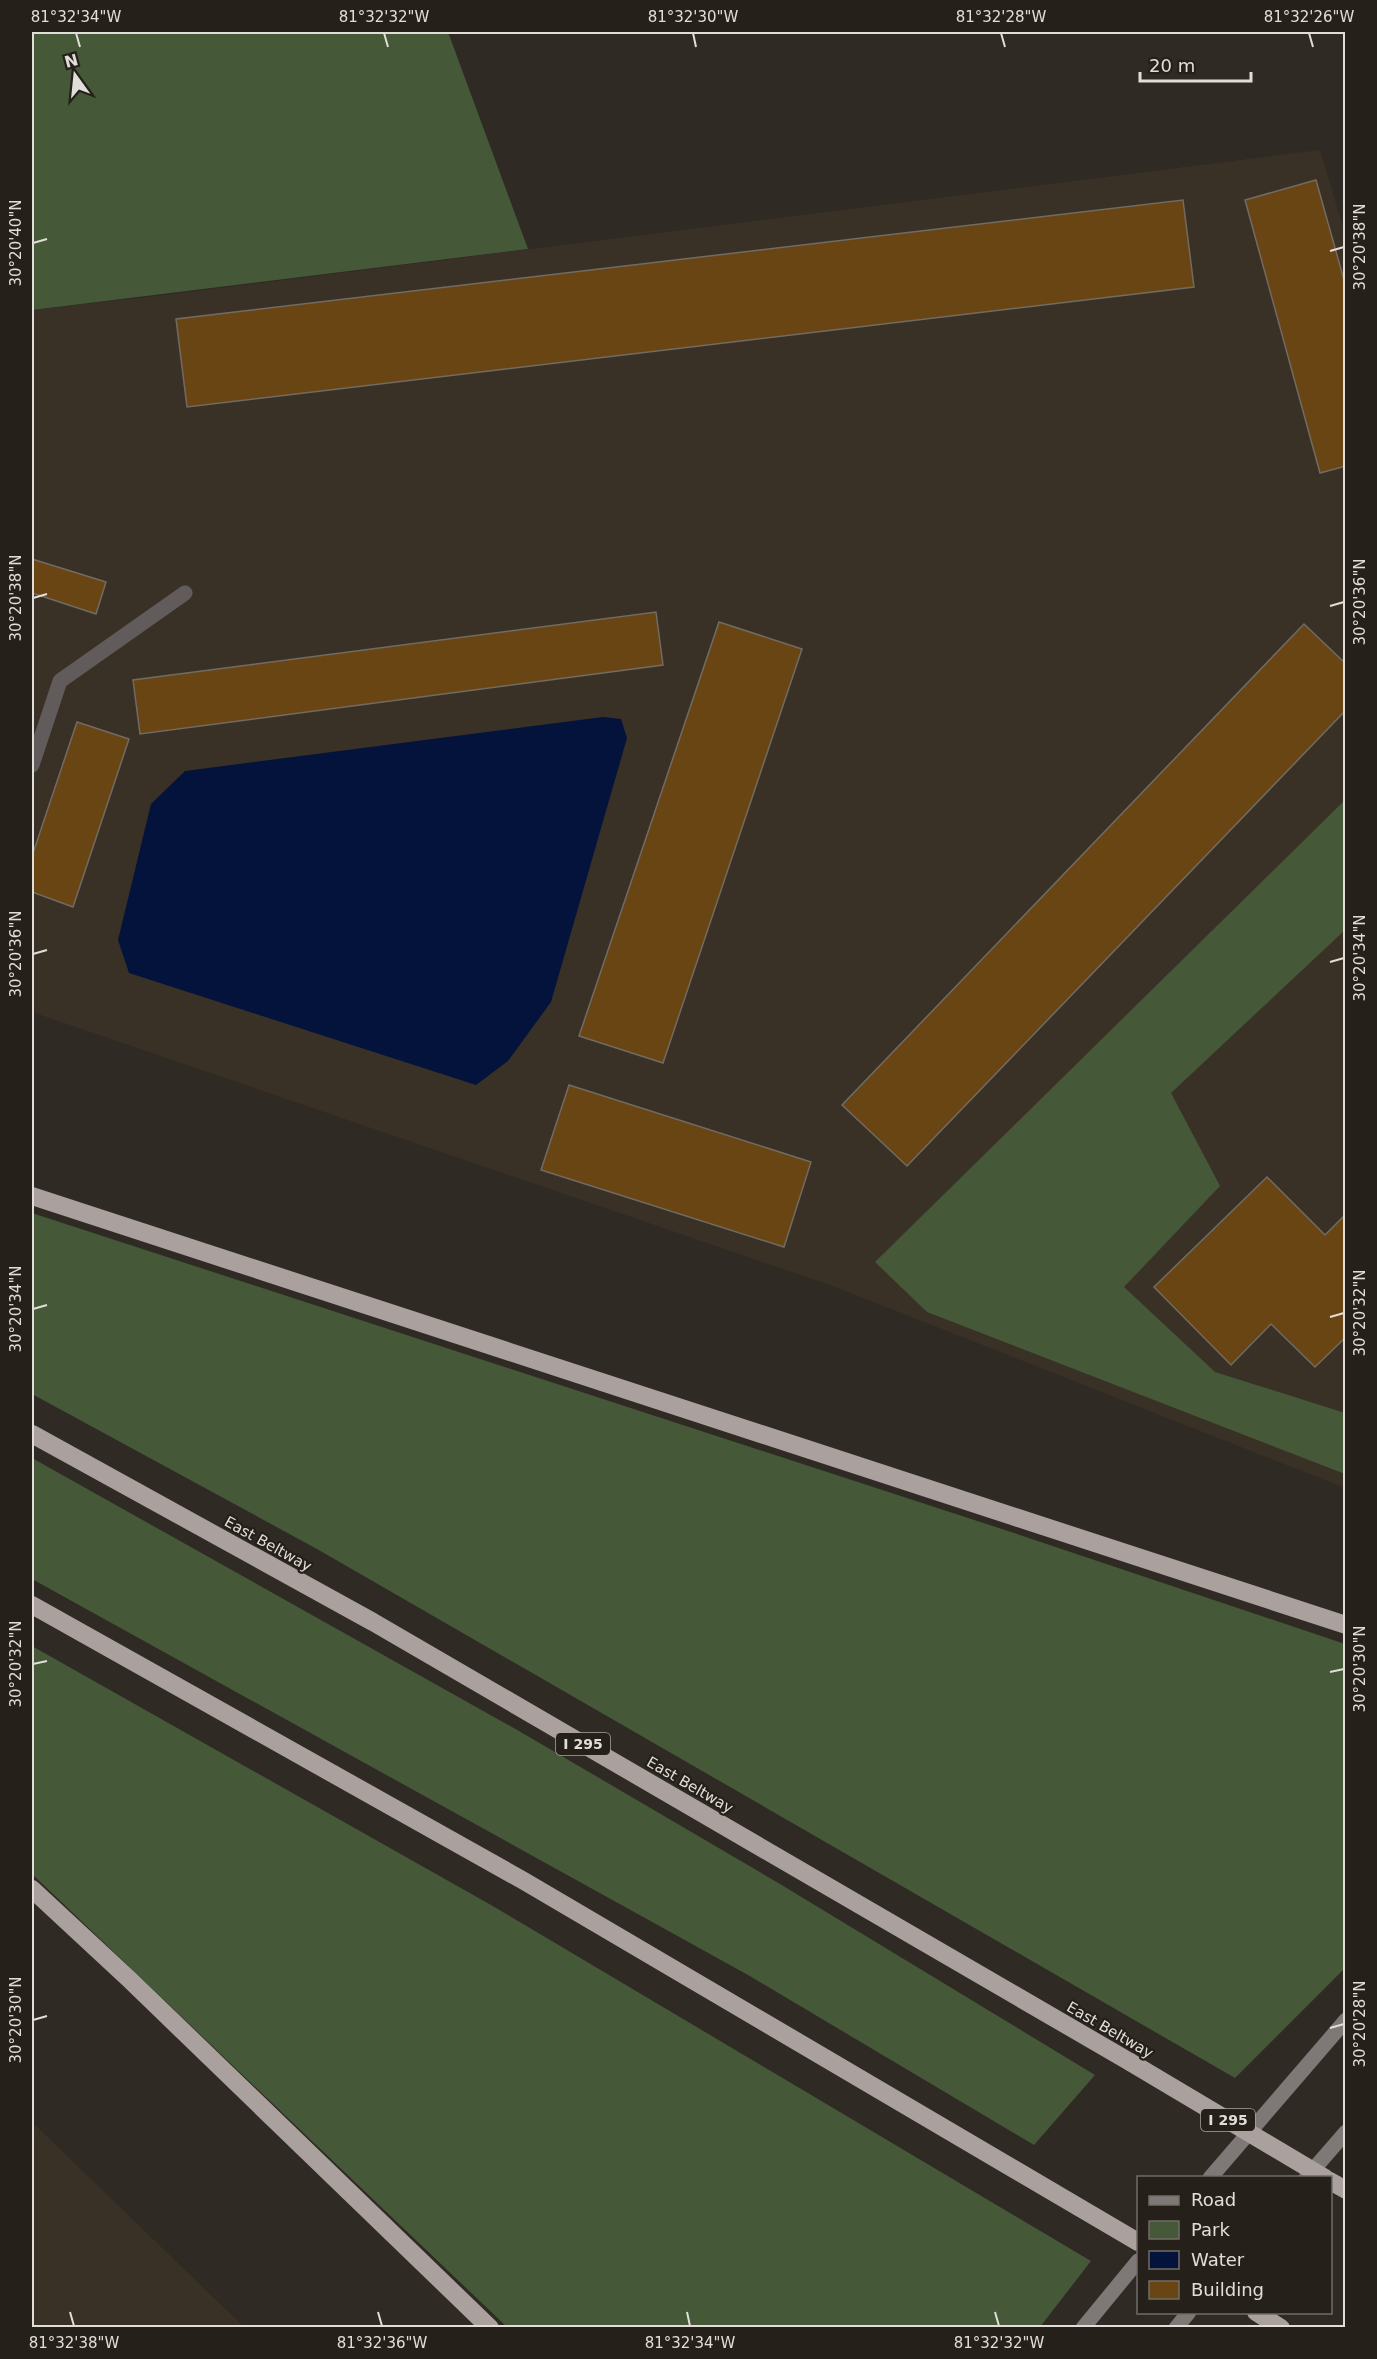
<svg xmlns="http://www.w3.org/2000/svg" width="1377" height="2359" font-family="'DejaVu Sans',sans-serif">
<rect width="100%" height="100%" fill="#2f2a24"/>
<path fill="#3a3126" d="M1320,150L1346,237L1345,1488L833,1286L32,1012V310L165,295Z
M32,2122L244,2327H32Z"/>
<path fill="#455838" d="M32,32H448L528,249L32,310Z
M1345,800V930L1171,1093L1220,1186L1124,1287L1215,1372L1345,1413V1474L927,1312L875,1262Z
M32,1213L1008,1531L1345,1644V1968L1235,2078L317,1549L32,1394Z
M32,1458L519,1731L780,1884L1095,2075L1034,2145L748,1975L32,1579Z
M32,1646L491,1905L1091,2261L1040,2327H507L32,1874Z"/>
<path fill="#04133b" d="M603,717L621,719L627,738L551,1002L508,1061L476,1085L129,973L118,940L151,804L185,771Z"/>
<path fill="#6a4514" stroke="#716b64" stroke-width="1.5" d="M1316,180L1346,287V466L1320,473L1245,200Z
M1183,200L1194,287L187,407L176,319Z
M32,559L106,582L96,614L32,593Z
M656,612L663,665L140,734L133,680Z
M719,622L802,649L663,1063L579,1036Z
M1304,624L1346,664V710L907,1166L842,1105Z
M77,722L129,739L73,907L32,892V856Z
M569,1085L811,1162L784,1247L541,1170Z
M1267,1177L1325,1235L1346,1214V1337L1315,1367L1271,1324L1231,1365L1154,1287Z"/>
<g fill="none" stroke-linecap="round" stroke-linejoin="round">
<path stroke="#615c5b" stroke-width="15" d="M32,765L60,681L185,593"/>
<path stroke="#7e7876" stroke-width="15" d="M1210,2178L1346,2020
M1306,2178L1346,2132
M1083,2328L1138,2261
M1176,2328L1189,2312"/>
<path stroke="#aaa09d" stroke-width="18" d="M32,1196L1346,1625
M32,1434L373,1622L1130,2062
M32,1605L524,1881L1138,2242
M32,1889L130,1980L490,2328
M1330,2181L1346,2190
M1256,2312L1281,2328"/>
<path stroke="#aaa09d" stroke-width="18" d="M1130,2062L1325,2178"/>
</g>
<path fill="none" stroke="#e1ddd9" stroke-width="2" d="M76,33L80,47M384,33L388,47M693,33L696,47M1001,33L1005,47M1309,33L1313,47M33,243L47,239M1330,251L1344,247M33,598L47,594M1330,606L1344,602M33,954L47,950M1330,962L1344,958M33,1309L47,1305M1330,1317L1344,1313M33,1664L47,1661M1330,1672L1344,1669M33,2020L47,2016M1330,2028L1344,2024M70,2312L74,2326M378,2312L382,2326M687,2312L690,2326M995,2312L999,2326"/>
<g text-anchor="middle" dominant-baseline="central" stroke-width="4.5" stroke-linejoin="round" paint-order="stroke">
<g fill="#25201a" stroke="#a9a4a0" stroke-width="1.5">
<rect x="556" y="1733" width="54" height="22" rx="4.5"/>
<rect x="1201" y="2109" width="54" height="22" rx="4.5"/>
</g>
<g font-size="14" font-weight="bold" fill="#e1ddd9">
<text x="583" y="1744">I 295</text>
<text x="1228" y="2120">I 295</text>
</g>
<g font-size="15" fill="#e1ddd9" stroke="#25201a">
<text transform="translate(268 1544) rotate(29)">East Beltway</text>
<text transform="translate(690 1785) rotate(30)">East Beltway</text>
<text transform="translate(1110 2030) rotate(30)">East Beltway</text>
</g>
</g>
<rect width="1377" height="2359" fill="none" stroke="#25201a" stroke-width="66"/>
<rect x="1137" y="2176" width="195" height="138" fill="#25201a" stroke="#706c66" stroke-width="1.5"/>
<rect x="1149" y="2196" width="30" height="9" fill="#7e7876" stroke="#706c66" stroke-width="1.5"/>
<text x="1191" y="2206" font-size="18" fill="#e1ddd9">Road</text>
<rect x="1149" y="2221" width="30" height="18" fill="#455838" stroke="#706c66" stroke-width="1.5"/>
<text x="1191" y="2236" font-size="18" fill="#e1ddd9">Park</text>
<rect x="1149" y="2251" width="30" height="18" fill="#04133b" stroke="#706c66" stroke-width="1.5"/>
<text x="1191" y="2266" font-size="18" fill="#e1ddd9">Water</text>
<rect x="1149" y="2281" width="30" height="18" fill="#6a4514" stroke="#706c66" stroke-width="1.5"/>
<text x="1191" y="2296" font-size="18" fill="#e1ddd9">Building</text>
<g transform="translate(75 75) rotate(345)" stroke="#25201a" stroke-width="4.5" paint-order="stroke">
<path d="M0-4.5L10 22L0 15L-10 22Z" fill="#e1ddd9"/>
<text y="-9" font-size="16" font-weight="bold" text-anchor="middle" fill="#e1ddd9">N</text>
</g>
<path d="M1140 72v9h111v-9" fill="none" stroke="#e1ddd9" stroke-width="3"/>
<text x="1149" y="72" font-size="18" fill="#e1ddd9" stroke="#25201a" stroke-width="4.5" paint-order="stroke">20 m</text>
<rect x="33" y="33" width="1311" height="2293" fill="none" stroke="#e1ddd9" stroke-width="2"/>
<g font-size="15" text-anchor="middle" fill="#e1ddd9">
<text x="76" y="22">81°32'34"W</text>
<text x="384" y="22">81°32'32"W</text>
<text x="693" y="22">81°32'30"W</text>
<text x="1001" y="22">81°32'28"W</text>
<text x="1309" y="22">81°32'26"W</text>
<text transform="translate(16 243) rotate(-90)" y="5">30°20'40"N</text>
<text transform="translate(1360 247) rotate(-90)" y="5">30°20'38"N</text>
<text transform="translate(16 598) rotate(-90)" y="5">30°20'38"N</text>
<text transform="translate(1360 602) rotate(-90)" y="5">30°20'36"N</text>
<text transform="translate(16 954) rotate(-90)" y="5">30°20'36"N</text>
<text transform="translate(1360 958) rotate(-90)" y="5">30°20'34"N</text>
<text transform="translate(16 1309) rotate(-90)" y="5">30°20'34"N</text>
<text transform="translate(1360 1313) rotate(-90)" y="5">30°20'32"N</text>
<text transform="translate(16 1664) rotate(-90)" y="5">30°20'32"N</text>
<text transform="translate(1360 1669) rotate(-90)" y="5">30°20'30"N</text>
<text transform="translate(16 2020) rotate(-90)" y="5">30°20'30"N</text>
<text transform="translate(1360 2024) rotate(-90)" y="5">30°20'28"N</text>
<text x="74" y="2348">81°32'38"W</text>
<text x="382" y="2348">81°32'36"W</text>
<text x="690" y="2348">81°32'34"W</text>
<text x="999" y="2348">81°32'32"W</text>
</g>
</svg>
